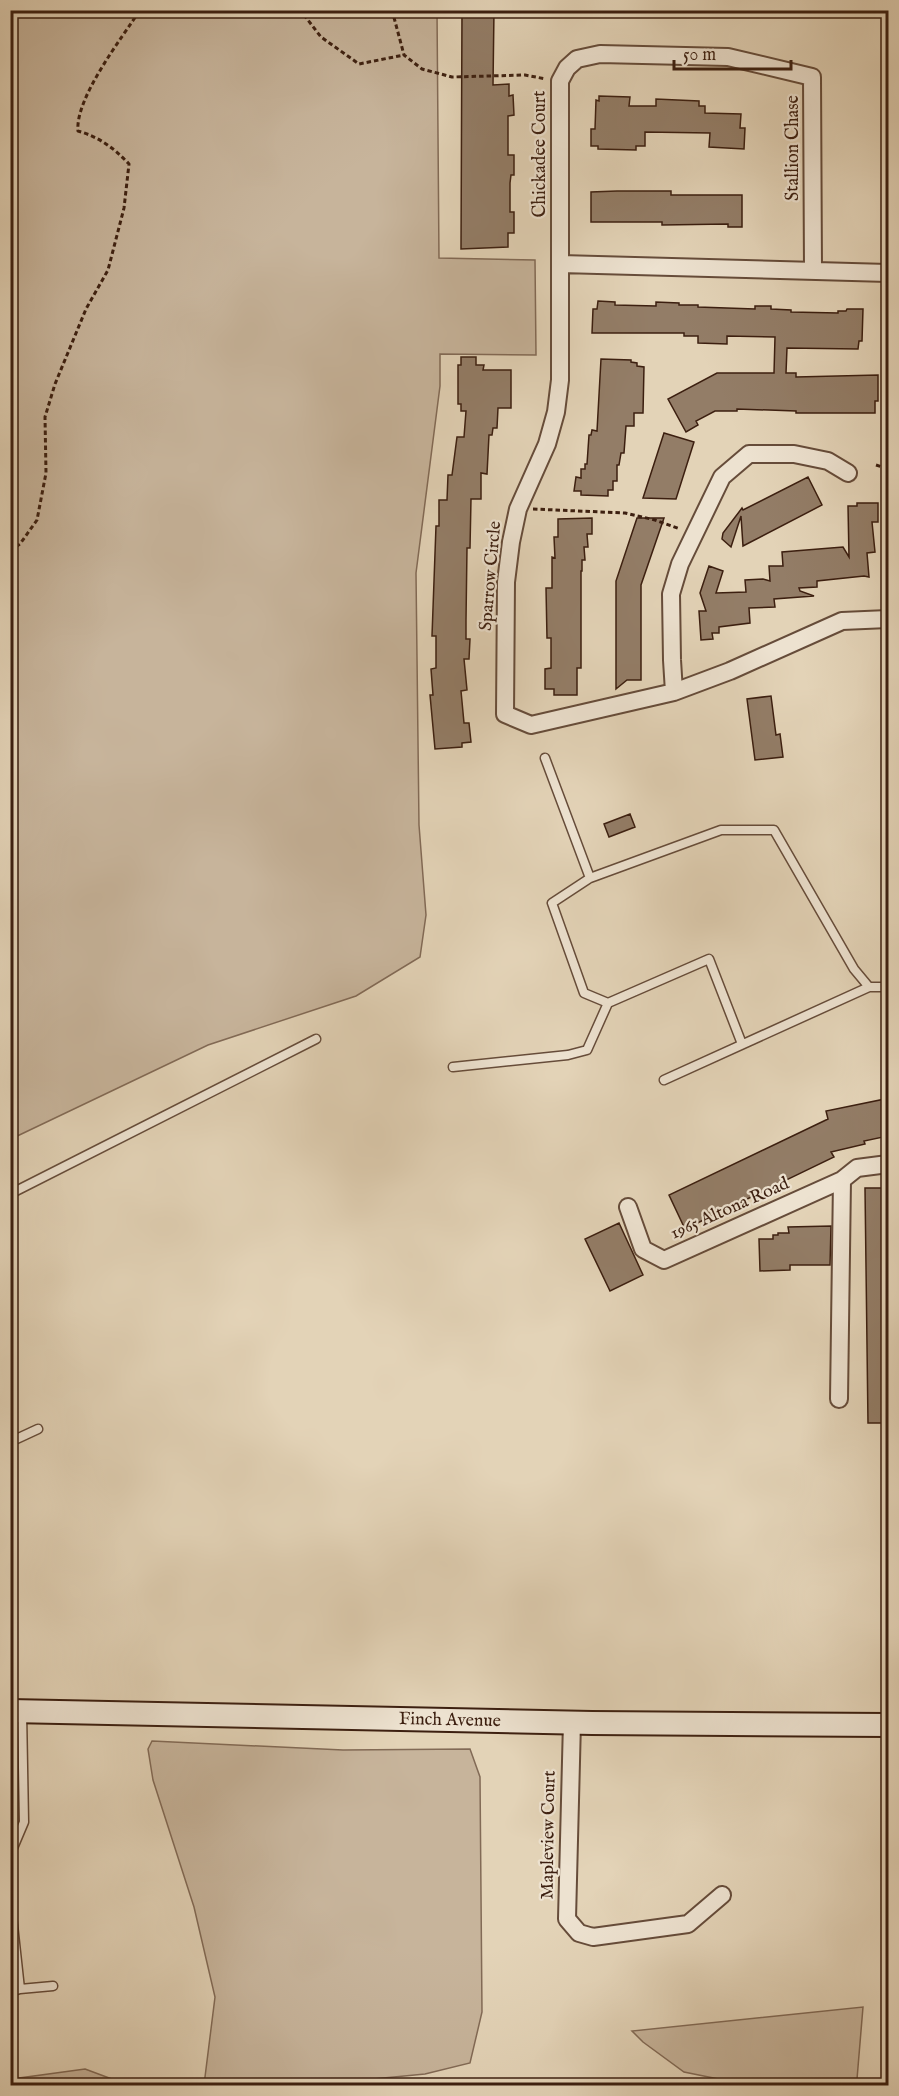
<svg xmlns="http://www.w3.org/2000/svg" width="899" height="2096" font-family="'IM FELL English',serif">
<rect width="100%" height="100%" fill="#e3d3b7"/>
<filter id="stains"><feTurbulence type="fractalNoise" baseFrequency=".00333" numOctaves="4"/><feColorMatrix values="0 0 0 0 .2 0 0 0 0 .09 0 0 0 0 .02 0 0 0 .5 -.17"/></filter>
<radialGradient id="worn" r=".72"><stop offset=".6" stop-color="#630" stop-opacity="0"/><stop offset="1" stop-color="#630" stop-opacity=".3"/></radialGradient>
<path fill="#c7b49b" stroke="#826a56" stroke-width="1.5" d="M11,10L437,11L439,258L535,260L536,355L440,354V386L416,573L419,825L426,915L420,957L356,996L208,1045L11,1139Z
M152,1741L343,1750L470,1749L480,1777L482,2012L470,2063L425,2074L311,2085H204L215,1997L194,1907L153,1780L148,1749Z
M863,2007L857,2079L853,2085H748L684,2072L643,2042L632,2031Z
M85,2069L128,2085H11L12,2079Z"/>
<path fill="#937d67" stroke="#3c1f10" stroke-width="1.5" d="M462,10H494L493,85L509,84V96L513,95L514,115L508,116V155H514V175H511L510,183V212H514V233H508V247L461,249Z
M599,96L630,97L629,106H656V99L699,101V106H705V113L741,114L740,128H745L744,149L709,147L710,133L645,132V146H636V150L598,149V146H591V129H595L596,100L599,101Z
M617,191H671V195H742V227H728V224L662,225V222H591V192Z
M598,301L615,302V305L656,306V302L679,303V305H698V307L755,309V306H771V309L791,310V312L838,313V311H846L847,309H863L862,341H859L858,349L787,348L786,373H796V377L878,375V401H875V413H796V411L737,409V411H715L696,421L698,425L686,432L668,399L717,373H774L775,337L727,336V344L698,343V336H684V333H592L593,309H597Z
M461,357H476V365H484L483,370H511V408H498L497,428H493L492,435H489L487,474L481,473V499H471L470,548H467L466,620V639H470L469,659H464L467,690L461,691L464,723H469L471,742L462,743V747L435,749L430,695H433L431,669L436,668V636H432L436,526H439V500H447L448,475H452L457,437H464L466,411H461V404H458V365H461Z
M601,359L631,360V362L637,363V366L644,367L643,413H634V426H626L624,453H621L619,465H617V481H613V490H608V496L581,495V491H574L576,477L581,478V469H585V464H587L589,435H591L592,430L597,431Z
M664,433L694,442L676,499L643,498Z
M808,477L822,505L743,546L741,516L731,547L722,539L723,533L742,508L743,510Z
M857,503H878V522H872L875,552L867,553L869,577L864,576L817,581V587L799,588L800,591L814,596L774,599L775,607L749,608L750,623L719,627V633H712L713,639L701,640L699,611H706L700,593L709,566L723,571L716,593L746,592L745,580L763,579L770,581L769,566H783L782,552L843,547L849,557L848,506H857Z
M592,518V534H587L588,547H584L585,560H582V571H581V668H577V695H554V689H545V669L551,668V638H547L546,588H552V557L555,558L554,537H558V519Z
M637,518H664L641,585V680H627L616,689V581Z
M771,696L776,735L780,734L783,757L755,760L747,699Z
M630,814L635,827L609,837L604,824Z
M885,1099L888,1114V1136L864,1141L865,1144L831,1152L834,1157L685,1229L669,1195L828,1119L826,1111Z
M865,1188H888V1423H868Z
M619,1223L643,1275L610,1291L585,1239Z
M831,1226L830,1265H790V1270L760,1271L759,1239H773V1235H778V1233H789L788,1227Z"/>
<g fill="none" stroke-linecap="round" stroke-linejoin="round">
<g stroke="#664c3a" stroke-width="11">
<path id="service" d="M545,758L590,878
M608,1003L584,993L552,903L590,878L721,830H774L854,969L869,987
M453,1067L568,1055L587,1050L608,1003L709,959L742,1044
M664,1080L869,987H888
M10,1194L316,1039
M10,1442L38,1429
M10,1855L24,1822L22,1712
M10,1897L20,1989L10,1992
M20,1989L53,1986"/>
</g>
<g stroke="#664c3a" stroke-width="20">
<path id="minor" d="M561,264L888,273
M813,270L812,77L728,57L600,54L577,59L567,68L560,81V380L556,412L547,444L518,509L511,542L506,582L505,714L531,725L674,692L730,671L842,621L888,619
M674,692L672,660L671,594L680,564L722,477L749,454H794L828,461L848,473
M628,1207L643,1249L664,1260L842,1180L857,1168L888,1164
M839,1399L842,1180
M572,1722L567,1919L579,1933L593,1937L688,1924L722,1895"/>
</g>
<g stroke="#3c1f10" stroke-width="26">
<g id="secondary">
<path id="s1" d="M10,1711L592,1723L888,1725"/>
</g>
</g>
<path stroke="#3c1f10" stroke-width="3" stroke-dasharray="4.5 3" stroke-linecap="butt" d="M148,10L177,14L193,10
M298,10L304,15L321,37L359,64L404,55
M392,10L404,55L422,69L452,77L525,75L546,79
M876,465L888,469
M533,509L625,513L655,520L680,529
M10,551L20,544L37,520L46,473L45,417L55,384L86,309L108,270L124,208L129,164C114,148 99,137 78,131C75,98 122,38 140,10"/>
<use href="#service" stroke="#ede2d0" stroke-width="8"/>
<use href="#minor" stroke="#ede2d0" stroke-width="16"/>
<use href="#secondary" stroke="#ede2d0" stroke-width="22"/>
</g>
<g text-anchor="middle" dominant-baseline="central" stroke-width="4.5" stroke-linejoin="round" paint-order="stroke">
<g font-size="18" fill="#3c1f10" stroke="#ede2d0">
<text transform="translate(793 148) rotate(-90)">Stallion Chase</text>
<text transform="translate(540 154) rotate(-90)">Chickadee Court</text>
<text transform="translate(491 576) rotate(-85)">Sparrow Circle</text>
<text transform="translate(730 1209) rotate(-24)">1965 Altona Road</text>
<text stroke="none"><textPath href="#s1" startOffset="440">Finch Avenue</textPath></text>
<text transform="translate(549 1835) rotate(-89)">Mapleview Court</text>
</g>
</g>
<rect width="899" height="2096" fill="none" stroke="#e3d3b7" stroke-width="36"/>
<rect x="12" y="12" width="875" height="2072" fill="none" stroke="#3c1f10" stroke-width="3"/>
<rect x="18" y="18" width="863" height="2060" fill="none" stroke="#3c1f10" stroke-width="1.5"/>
<path d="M674 60v9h117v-9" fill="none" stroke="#3c1f10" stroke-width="3"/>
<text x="683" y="60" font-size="18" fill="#3c1f10" stroke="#ede2d0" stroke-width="4.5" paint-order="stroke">50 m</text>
<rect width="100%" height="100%" filter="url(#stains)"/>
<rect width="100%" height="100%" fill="url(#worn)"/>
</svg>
